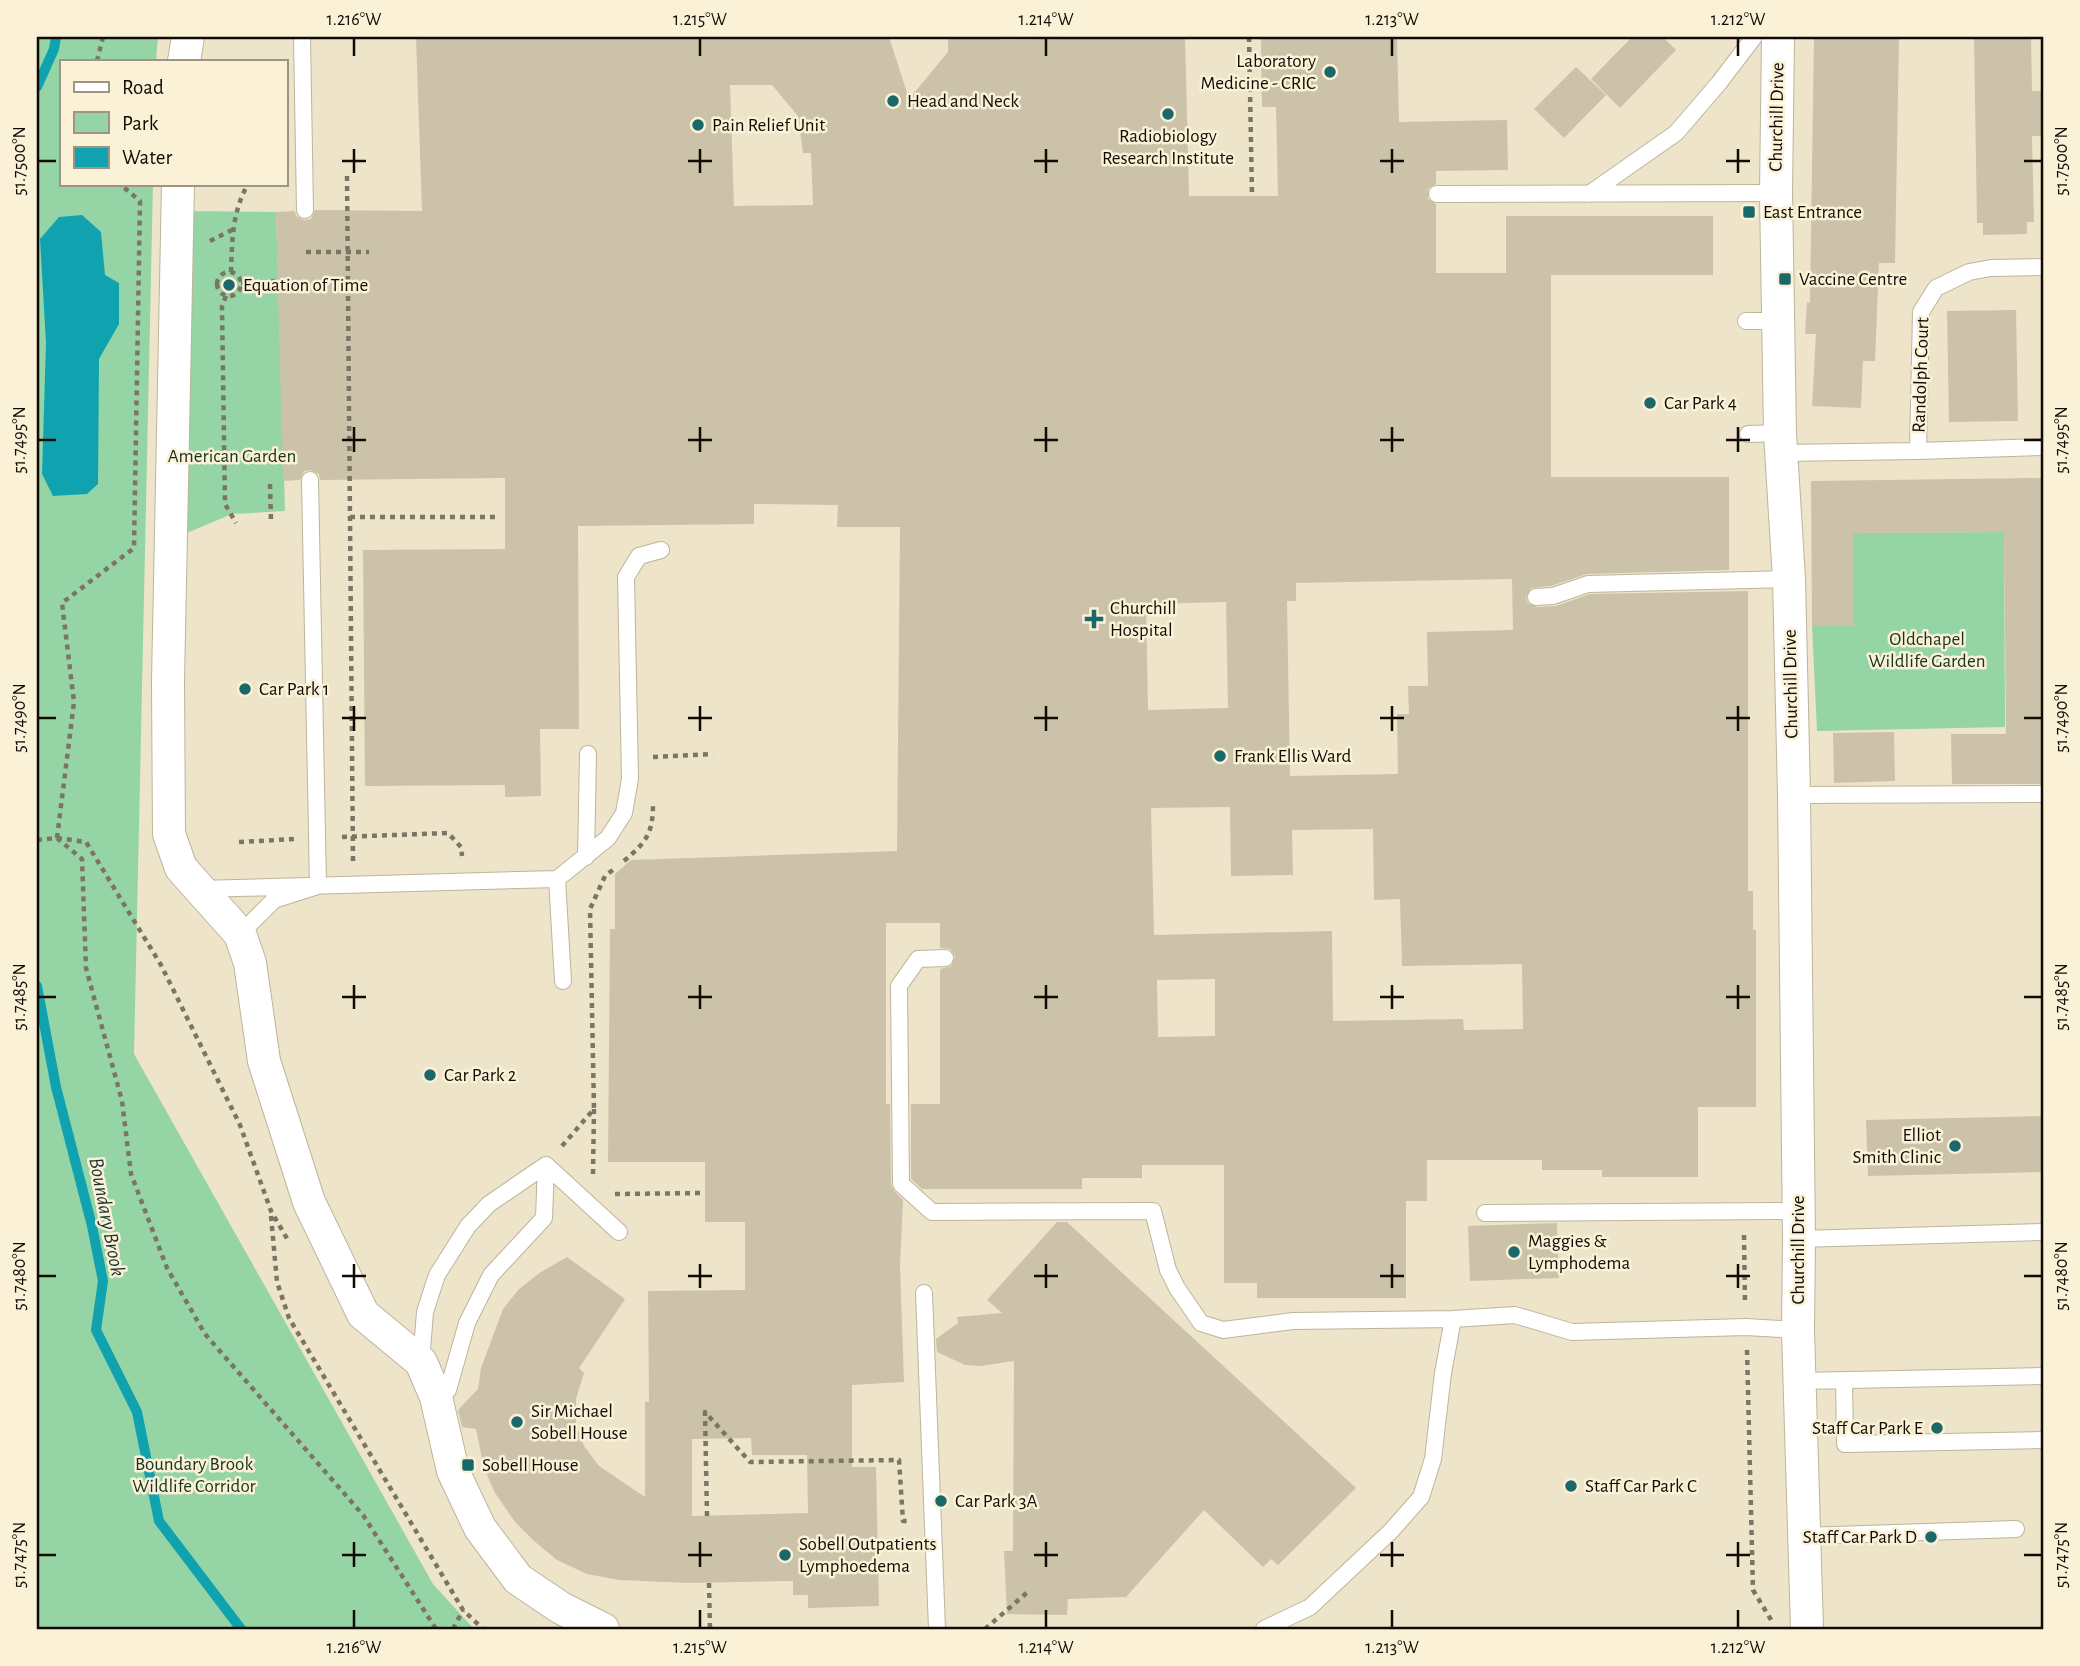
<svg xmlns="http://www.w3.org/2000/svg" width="2080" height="1666" font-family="'Alegreya Sans',sans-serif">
<rect width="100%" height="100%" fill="#eee4ca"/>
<path fill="#95d4a5" d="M37,37H158L156,61H61V184H153L134,1054L433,1584L474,1629H37Z
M182,211L276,212L285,511L232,514L182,535Z
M2004,532L2005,727L1817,731L1812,626L1853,533Z"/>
<path fill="#11a2b0" d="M82,215L101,232L105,275L119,283V324L99,359L98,484L87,494L53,496L42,474L46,343L40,239L59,217Z"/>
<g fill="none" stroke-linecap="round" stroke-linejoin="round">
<path stroke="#11a2b0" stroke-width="10" d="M37,87L54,49L56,37
M37,986L56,1087L92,1226L103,1281L96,1330L137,1412L159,1521L241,1629"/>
</g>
<path fill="#ccc2a9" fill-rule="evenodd" d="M416,37H889L909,99L948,52V37H1001V40L1185,37L1189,196H1278L1276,107H1262L1261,37H1397L1399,122L1507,120L1508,170L1436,171V184L1428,189V199L1436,204V273H1506V216H1713V275H1551V477H1729V570L1587,574L1551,586L1531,588L1526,597L1528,603L1537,607L1556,606L1590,594L1748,591V891H1753V930H1756V1107H1698V1177H1602V1170H1542V1160H1427V1201H1406V1298H1257V1283H1224V1165H1142V1178H1082V1189H922L911,1179V1104H940V969L951,966L955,957L950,949L940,948V923H886V1104H890L891,1185L894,1191L903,1200L900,1266L904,1382L852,1385V1467H876L879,1606L808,1608V1595H793V1581L689,1583L619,1580L587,1574L557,1560L534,1541L515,1522L495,1493L484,1468L476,1429L462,1427L458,1410L478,1389L481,1368L503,1309L519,1289L541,1272L567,1257L625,1299L579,1368L584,1373L576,1399V1424L584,1446L599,1466L645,1497V1402H649L648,1291L745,1290V1222H705V1162H608L610,929H615V874L631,860L897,851L900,527H837L838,505L754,504V524L578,526L579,729H540L541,796L505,797V785L365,786L363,550L505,549V478L320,480L319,474L310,470L304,471L300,480L283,481L276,212L295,211L296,216L304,220L311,219L315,210L422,211ZM730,85H772L798,116L803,153H811L813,205L734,206ZM1512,579L1513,630L1427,632L1428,686H1408L1409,714H1397L1398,774L1290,776L1287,601H1296V583ZM1226,602L1228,708L1148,710L1146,604ZM1230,807L1231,876L1293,875L1292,830L1373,829L1374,900L1400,899L1402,966L1522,964L1523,1029L1464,1030L1463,1019L1333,1021L1332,931L1154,935L1151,808ZM1215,979V1036L1158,1037L1157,980ZM751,1438L752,1455H807L808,1513L692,1516V1439Z
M1632,37H1663L1676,50L1620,108L1591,79Z
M1814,37H1899L1895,263H1879L1875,361H1863L1861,408L1812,406L1816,334H1805L1807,302L1810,303Z
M1974,37H2031L2032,91H2043V136H2032L2034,222H2027V234L1983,235V223H1977Z
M1576,67L1606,95L1564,138L1534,109Z
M2016,310L2018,421L1949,422L1947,311Z
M2043,478V784H1952L1951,734H2006L2004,532L1853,533L1854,626H1812L1811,481Z
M1894,732L1895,781L1834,783L1833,733Z
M2043,1116V1172L1868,1176L1866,1120Z
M1057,1222H1067L1356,1488L1278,1565L1271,1559L1263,1567L1204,1510L1126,1597L1068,1599L1067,1615L1007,1614L1004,1551H1013L1014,1361L980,1366L965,1365L937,1352L936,1339L958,1323L957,1317L1002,1313L987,1300Z
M1557,1223L1559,1278L1470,1281L1468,1226Z"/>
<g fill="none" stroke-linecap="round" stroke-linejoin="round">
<g stroke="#bdb49b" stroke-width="18">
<path id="lane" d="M302,37L305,210
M1437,194L1776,193
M1589,194L1676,133L1719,83L1754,37
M2043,267L1991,268L1969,272L1936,288L1921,312L1918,451L2043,447
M1746,321H1779
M1748,434L1780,433
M1781,453L1918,451
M1536,597L1553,596L1588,584L1789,579
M1794,795L2043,794
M586,857L588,754
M557,879L563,981
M199,889L557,879L608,838L624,813L630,779L626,577L639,556L661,550
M240,934L274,900L318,886L310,480
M945,958L918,959L899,986L901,1184L932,1212L1153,1211L1168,1270L1177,1288L1201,1323L1223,1330L1293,1321L1453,1319L1515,1315L1572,1332L1746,1327L1798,1330
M546,1165L619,1232
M1485,1213L1798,1211
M1799,1239L2043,1232
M924,1293L937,1629
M421,1362L425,1312L437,1275L468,1226L489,1204L546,1165
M1844,1380L1845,1444L2043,1440
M1799,1381L2043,1376
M436,1397L448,1390L467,1323L491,1275L544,1218L546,1165
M1804,1536L2016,1529
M1264,1629L1310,1607L1391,1531L1421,1497L1433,1459L1443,1373L1453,1319"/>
</g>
<g stroke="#bdb49b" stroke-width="34">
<path id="street" d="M1778,37L1776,193L1780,433L1789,579L1794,795L1799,1239L1798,1330L1807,1629
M184,61L188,37
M178,184L168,682L169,834L181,868L240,934L250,963L264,1061L309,1202L363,1314L421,1362L436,1397L453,1471L480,1528L518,1579L561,1608L603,1629"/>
</g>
<path stroke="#7c7565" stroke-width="4.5" stroke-dasharray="5 5" stroke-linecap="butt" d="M1249,37L1252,196
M97,61L103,37
M347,176L353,862
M210,241L232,230
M306,252H369
M217 284a12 12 0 1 1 24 0a12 12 0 1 1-24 0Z
M231,272C232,241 232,212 248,184
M241,283L278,281
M226,296L222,306L225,504L236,523
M270,484L271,521
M350,517H498
M653,757L713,754
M342,837L448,833L461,847L462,856
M57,838L82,859L86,968L122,1101L131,1174L167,1268L205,1334L363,1515L436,1629
M57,838L74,702L62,603L134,548L140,201L120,184
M37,840L57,838L86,842L161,965L240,1125L271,1211L289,1242
M239,842L295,839
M624,861C646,842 653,834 653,804
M562,1146L594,1109L590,909L605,876L614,869
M593,1174L594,1109
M615,1194L705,1193
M271,1216L277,1282L289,1318L463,1610L483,1629
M1744,1235L1745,1303
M1747,1350L1753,1590L1773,1623
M707,1516L705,1412L750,1462L899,1460L903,1521H909
M709,1583L710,1629
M453,1629L463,1610
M985,1629L1030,1590"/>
<use href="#lane" stroke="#fff" stroke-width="16"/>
<use href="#street" stroke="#fff" stroke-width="32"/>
</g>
<path fill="none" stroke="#100c05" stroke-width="2.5" d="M354,38V56M700,38V56M1046,38V56M1392,38V56M1738,38V56M354,149V173M700,149V173M1046,149V173M1392,149V173M1738,149V173M38,161H56M342,161H366M688,161H712M1034,161H1058M1380,161H1404M1726,161H1750M2024,161H2042M354,427V452M700,427V452M1046,427V452M1392,427V452M1738,427V452M38,440H56M342,440H366M688,440H712M1034,440H1058M1380,440H1404M1726,440H1750M2024,440H2042M354,706V731M700,706V731M1046,706V731M1392,706V731M1738,706V731M38,718H56M342,718H366M688,718H712M1034,718H1058M1380,718H1404M1726,718H1750M2024,718H2042M354,985V1009M700,985V1009M1046,985V1009M1392,985V1009M1738,985V1009M38,997H56M342,997H366M688,997H712M1034,997H1058M1380,997H1404M1726,997H1750M2024,997H2042M354,1264V1288M700,1264V1288M1046,1264V1288M1392,1264V1288M1738,1264V1288M38,1276H56M342,1276H366M688,1276H712M1034,1276H1058M1380,1276H1404M1726,1276H1750M2024,1276H2042M354,1542V1567M700,1542V1567M1046,1542V1567M1392,1542V1567M1738,1542V1567M38,1555H56M342,1555H366M688,1555H712M1034,1555H1058M1380,1555H1404M1726,1555H1750M2024,1555H2042M354,1610V1628M700,1610V1628M1046,1610V1628M1392,1610V1628M1738,1610V1628"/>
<g fill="#1b686b" stroke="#fbf1d7" stroke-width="2.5">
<circle cx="1330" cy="72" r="7"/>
<circle cx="893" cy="101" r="7"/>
<circle cx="1168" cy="114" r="7"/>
<circle cx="698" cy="125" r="7"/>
<rect x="1742" y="205" width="14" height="14" rx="3.5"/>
<rect x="1778" y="272" width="14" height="14" rx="3.5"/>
<circle cx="229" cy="285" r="7"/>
<circle cx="1650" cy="403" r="7"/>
<path d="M1090.5 608.5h7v7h7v7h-7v7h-7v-7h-7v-7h7z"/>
<circle cx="245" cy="689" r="7"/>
<circle cx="1220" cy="756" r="7"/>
<circle cx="430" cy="1075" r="7"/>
<circle cx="1955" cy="1146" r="7"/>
<circle cx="1514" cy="1252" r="7"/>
<circle cx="517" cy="1422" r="7"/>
<circle cx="1937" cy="1428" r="7"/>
<rect x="461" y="1458" width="14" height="14" rx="3.5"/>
<circle cx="1571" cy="1486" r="7"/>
<circle cx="941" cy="1501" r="7"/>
<circle cx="1931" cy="1537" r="7"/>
<circle cx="785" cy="1555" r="7"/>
</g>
<g text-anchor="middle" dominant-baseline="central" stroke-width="5" stroke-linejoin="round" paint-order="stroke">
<g font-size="19" fill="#100c05" stroke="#fbf1d7" text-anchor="start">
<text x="1316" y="61" text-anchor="end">Laboratory<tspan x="1316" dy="22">Medicine - CRIC</tspan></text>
<text x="907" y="101">Head and Neck</text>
<text x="712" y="125">Pain Relief Unit</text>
<text x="1168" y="136" text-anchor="middle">Radiobiology<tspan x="1168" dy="22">Research Institute</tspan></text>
<text x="1763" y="212">East Entrance</text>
<text x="1799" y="279">Vaccine Centre</text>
<text x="243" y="285">Equation of Time</text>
<text x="1664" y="403">Car Park 4</text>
<text x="1110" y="608">Churchill<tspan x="1110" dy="22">Hospital</tspan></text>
<text x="259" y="689">Car Park 1</text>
<text x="1234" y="756">Frank Ellis Ward</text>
<text x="444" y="1075">Car Park 2</text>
<text x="1941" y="1135" text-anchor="end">Elliot<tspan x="1941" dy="22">Smith Clinic</tspan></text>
<text x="1528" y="1241">Maggies &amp;<tspan x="1528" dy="22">Lymphodema</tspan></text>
<text x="531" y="1411">Sir Michael<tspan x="531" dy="22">Sobell House</tspan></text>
<text x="1923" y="1428" text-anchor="end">Staff Car Park E</text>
<text x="482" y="1465">Sobell House</text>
<text x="1585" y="1486">Staff Car Park C</text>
<text x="955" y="1501">Car Park 3A</text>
<text x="1917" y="1537" text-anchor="end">Staff Car Park D</text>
<text x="799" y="1544">Sobell Outpatients<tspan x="799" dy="22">Lymphoedema</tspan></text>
</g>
<g font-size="19" fill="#100c05" stroke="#fbf1d7">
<text transform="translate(1777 117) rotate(-89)">Churchill Drive</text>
<text transform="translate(1921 375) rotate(-88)">Randolph Court</text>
<text transform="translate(1791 684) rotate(-91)">Churchill Drive</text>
<text transform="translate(1798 1250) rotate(-90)">Churchill Drive</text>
</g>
<g font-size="19" fill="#14341e" stroke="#fbf1d7">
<text x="232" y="456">American Garden</text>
<text x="1927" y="639">Oldchapel<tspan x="1927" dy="22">Wildlife Garden</tspan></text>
<text x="194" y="1464">Boundary Brook<tspan x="194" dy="22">Wildlife Corridor</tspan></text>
</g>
<g font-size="21" font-style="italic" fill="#1c3234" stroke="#fbf1d7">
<text transform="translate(107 1217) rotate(79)">Boundary Brook</text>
</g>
</g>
<rect width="2080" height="1666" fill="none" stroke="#fbf1d7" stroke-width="77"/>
<rect x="60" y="60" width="228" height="126" fill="#fbf1d7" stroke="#9d9583" stroke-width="2"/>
<rect x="74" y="82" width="35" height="10" fill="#ffffff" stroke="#9d9583" stroke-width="2"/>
<text x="122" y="94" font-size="21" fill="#100c05">Road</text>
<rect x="74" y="112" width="35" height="21" fill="#95d4a5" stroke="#9d9583" stroke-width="2"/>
<text x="122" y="130" font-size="21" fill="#100c05">Park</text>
<rect x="74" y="147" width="35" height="21" fill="#11a2b0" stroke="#9d9583" stroke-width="2"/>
<text x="122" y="164" font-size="21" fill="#100c05">Water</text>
<rect x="38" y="38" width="2004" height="1590" fill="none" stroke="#100c05" stroke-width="2.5"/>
<g font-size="18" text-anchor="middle" fill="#100c05">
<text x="354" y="25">1.216°W</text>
<text x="700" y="25">1.215°W</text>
<text x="1046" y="25">1.214°W</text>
<text x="1392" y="25">1.213°W</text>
<text x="1738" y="25">1.212°W</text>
<text transform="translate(19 161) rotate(-90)" y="6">51.7500°N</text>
<text transform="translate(2061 161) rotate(-90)" y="6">51.7500°N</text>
<text transform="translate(19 440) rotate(-90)" y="6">51.7495°N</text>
<text transform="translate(2061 440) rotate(-90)" y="6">51.7495°N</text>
<text transform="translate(19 718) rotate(-90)" y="6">51.7490°N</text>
<text transform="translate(2061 718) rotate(-90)" y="6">51.7490°N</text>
<text transform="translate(19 997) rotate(-90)" y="6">51.7485°N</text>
<text transform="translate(2061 997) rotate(-90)" y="6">51.7485°N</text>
<text transform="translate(19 1276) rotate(-90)" y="6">51.7480°N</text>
<text transform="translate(2061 1276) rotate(-90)" y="6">51.7480°N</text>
<text transform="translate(19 1555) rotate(-90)" y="6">51.7475°N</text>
<text transform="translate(2061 1555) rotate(-90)" y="6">51.7475°N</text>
<text x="354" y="1653">1.216°W</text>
<text x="700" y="1653">1.215°W</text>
<text x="1046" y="1653">1.214°W</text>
<text x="1392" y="1653">1.213°W</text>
<text x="1738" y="1653">1.212°W</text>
</g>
</svg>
